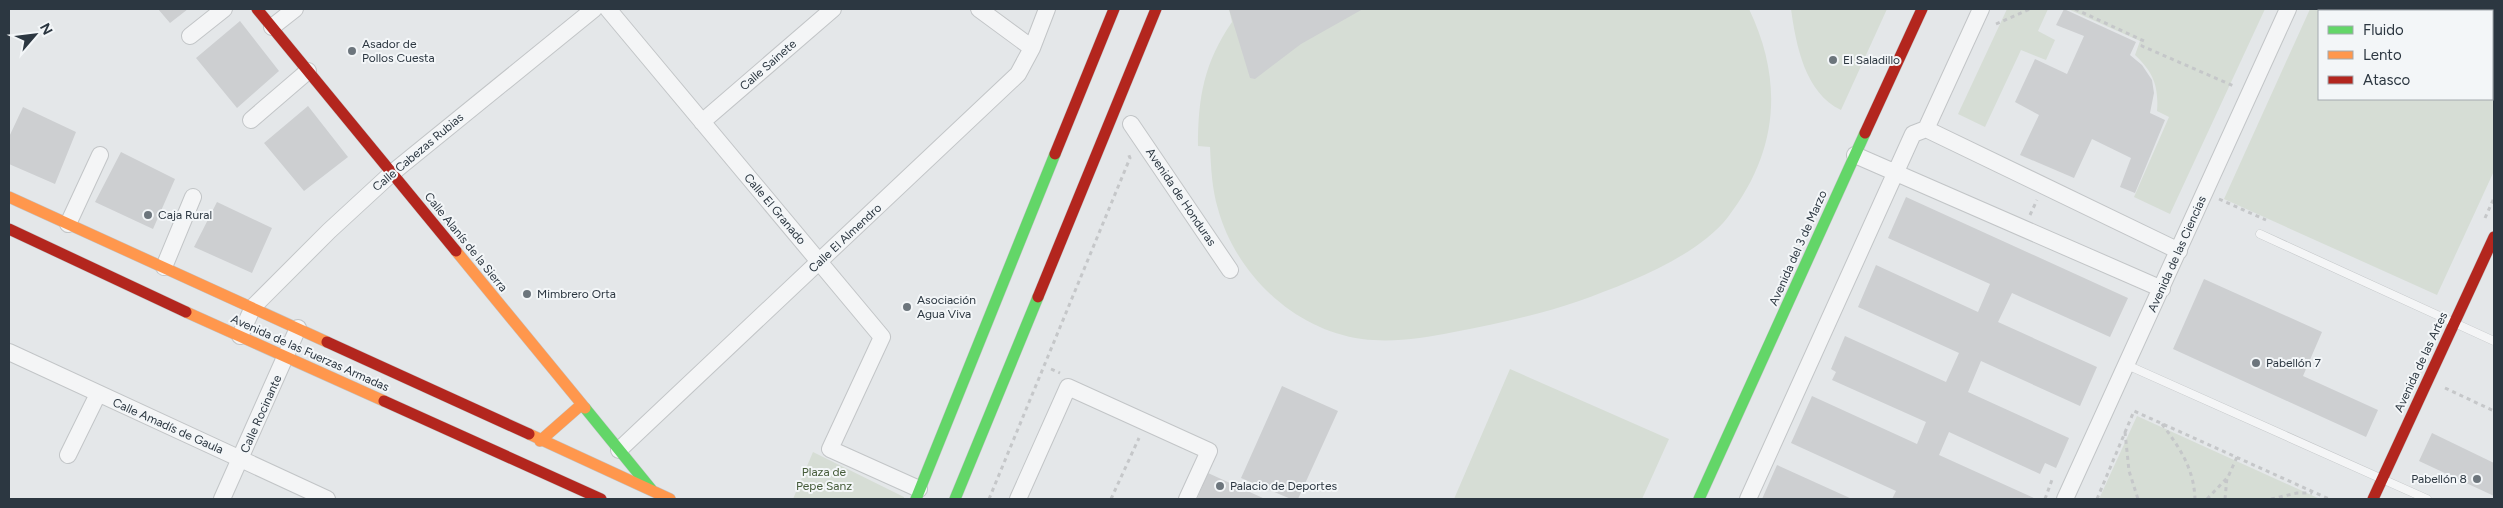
<svg xmlns="http://www.w3.org/2000/svg" width="2503" height="508" font-family="Figtree,sans-serif">
<rect width="100%" height="100%" fill="#e4e7e9"/>
<path fill="#d6ddd5" fill-rule="evenodd" d="M1229,9H1749C1784,82 1778,152 1728,217C1697,257 1626,284 1579,301C1538,315 1497,324 1454,332C1423,338 1393,343 1362,339C1294,330 1236,274 1218,209C1212,189 1211,168 1210,147L1198,146C1198,97 1204,63 1232,22Z
M1791,9H1887L1841,110C1805,93 1796,45 1791,9Z
M2007,9H2048L2038,31L2055,40L2046,60L2021,50L1985,127L1958,114Z
M2068,9H2265L2170,214L2134,197L2169,117L2157,111C2159,86 2153,72 2135,55L2140,41Z
M2310,9H2494V171L2437,295L2224,199ZM2319,11H2492V99H2319Z
M1510,369L1669,439L1642,499H1454Z
M2137,416L2320,499H2099Z
M813,452L904,497V499H793Z"/>
<path fill="#cdcfd1" d="M158,9H188L170,23Z
M1229,9H1363L1301,44L1255,79L1250,78Z
M2064,9L2136,42L2130,55L2142,65L2152,80L2154,93L2150,113L2165,120L2135,193L2120,187L2131,158L2092,139L2074,178L2020,155L2039,115L2015,102L2035,59L2067,74L2084,36L2056,25Z
M240,21L279,71L237,108L196,58Z
M308,106L348,157L304,191L264,143Z
M23,107L76,132L55,184L9,164V137Z
M121,152L175,179L153,229L95,202Z
M1906,197L2128,298L2110,337L2012,293L1998,322L2097,367L2080,406L1981,361L1968,392L2069,438L2056,468L2045,463L2040,474L1949,432L1939,455L2036,499H1892L1896,491L1791,443L1812,396L1917,444L1926,422L1832,380L1836,372L1831,369L1845,336L1946,382L1959,353L1858,307L1876,265L1978,312L1990,284L1888,238Z
M217,202L272,228L252,273L194,247Z
M2204,279L2322,332L2303,376L2378,410L2366,437L2173,349Z
M1282,386L1338,411L1298,499H1291L1241,478Z
M2432,433L2494,463V496L2419,461Z
M1777,465L1852,499H1762Z
M1208,473L1265,499H1197Z"/>
<g fill="none" stroke-linecap="round" stroke-linejoin="round">
<g stroke="#c2c5c7" stroke-width="9">
<path id="lane" d="M2260,234L2494,341
M2127,365L2427,499"/>
</g>
<g stroke="#c2c5c7" stroke-width="18">
<path id="street" d="M608,9L882,337L830,449L919,489
M979,9L1032,48
M1981,9L1926,129L2179,251
M272,27L295,9
M190,36L224,9
M251,120L308,71
M702,122L833,9
M1131,124L1230,270
M1855,155L2162,289
M68,224L100,155
M164,267L193,197
M240,336L253,307L329,231L392,173L594,9
M9,352L327,499
M619,450L1018,74L1032,48L1047,9
M68,455L98,394
M222,499L298,328
M1018,499L1068,387L1209,451L1187,499
M1748,499L1913,134L1926,129
M2065,499L2288,9"/>
</g>
<g stroke="#c2c5c7" stroke-width="12">
<path id="fast" d="M585,408L651,489
M916,499L1055,154
M955,499L1038,297
M1699,499L1865,133"/>
</g>
<g stroke="#c2c5c7" stroke-width="12">
<path id="slow" d="M9,197L327,342
M456,251L585,408
M186,312L384,401
M529,434L670,499
M540,441L581,405"/>
</g>
<g stroke="#c2c5c7" stroke-width="12">
<path id="jam" d="M257,9L456,251
M1865,133L1922,9
M1055,154L1114,9
M9,229L186,312
M1038,297L1156,9
M327,342L529,434
M384,401L601,499
M2373,499L2494,237"/>
</g>
<path stroke="#c5c7c9" stroke-width="3" stroke-dasharray="4 4" stroke-linecap="butt" d="M2075,9L2144,41L2142,46L2236,87
M1996,24L2030,9
M2219,199L2266,220
M2030,215L2037,200
M2485,218L2494,198
M1051,369L1060,373
M2445,388L2494,411
M2162,424C2180,448 2194,469 2195,499
M2125,432L2129,471L2138,499
M989,499L1130,158L1128,153
M1111,499L1139,438
M2045,499L2053,477
M2097,499L2134,411L2329,499
M2207,499L2228,477L2237,457
M2225,499L2227,477
M2271,499L2297,493H2312"/>
<use href="#lane" stroke="#f4f5f6" stroke-width="8"/>
<use href="#street" stroke="#f4f5f6" stroke-width="16"/>
<use href="#fast" stroke="#63d668" stroke-width="11"/>
<use href="#slow" stroke="#ff974d" stroke-width="11"/>
<use href="#jam" stroke="#b3261e" stroke-width="11"/>
</g>
<g fill="#6c757c" stroke="#f3f6f8" stroke-width="2">
<circle cx="352" cy="51" r="5"/>
<circle cx="1833" cy="60" r="5"/>
<circle cx="148" cy="215" r="5"/>
<circle cx="527" cy="294" r="5"/>
<circle cx="907" cy="307" r="5"/>
<circle cx="2256" cy="363" r="5"/>
<circle cx="2477" cy="479" r="5"/>
<circle cx="1220" cy="486" r="5"/>
</g>
<g text-anchor="middle" dominant-baseline="central" stroke-width="4" stroke-linejoin="round" paint-order="stroke">
<g font-size="12" fill="#2c3741" stroke="#f3f6f8" text-anchor="start">
<text x="362" y="44">Asador de<tspan x="362" dy="14">Pollos Cuesta</tspan></text>
<text x="1843" y="60">El Saladillo</text>
<text x="158" y="215">Caja Rural</text>
<text x="537" y="294">Mimbrero Orta</text>
<text x="917" y="300">Asociación<tspan x="917" dy="14">Agua Viva</tspan></text>
<text x="2266" y="363">Pabellón 7</text>
<text x="2467" y="479" text-anchor="end">Pabellón 8</text>
<text x="1230" y="486">Palacio de Deportes</text>
</g>
<g font-size="12" fill="#2c3741" stroke="#f3f6f8">
<text transform="translate(768 65) rotate(-41)">Calle Sainete</text>
<text transform="translate(418 152) rotate(-40)">Calle Cabezas Rubias</text>
<text transform="translate(1181 197) rotate(56)">Avenida de Honduras</text>
<text transform="translate(775 209) rotate(50)">Calle El Granado</text>
<text transform="translate(845 238) rotate(-43)">Calle El Almendro</text>
<text transform="translate(466 242) rotate(51)">Calle Alanís de la Sierra</text>
<text transform="translate(1798 248) rotate(-66)">Avenida del 3 de Marzo</text>
<text transform="translate(2177 254) rotate(-66)">Avenida de las Ciencias</text>
<text transform="translate(310 353) rotate(24)">Avenida de las Fuerzas Armadas</text>
<text transform="translate(2421 362) rotate(-65)">Avenida de las Artes</text>
<text transform="translate(261 414) rotate(-66)">Calle Rocinante</text>
<text transform="translate(168 426) rotate(24)">Calle Amadís de Gaula</text>
</g>
<g font-size="12" fill="#465c3a" stroke="#f3f6f8">
<text x="824" y="472">Plaza de<tspan x="824" dy="14">Pepe Sanz</tspan></text>
</g>
</g>
<rect width="2503" height="508" fill="none" stroke="#2c3741" stroke-width="20"/>
<rect x="2318" y="10" width="175" height="90" fill="#f3f6f8" stroke="#a3aaaf"/>
<rect x="2328" y="26" width="25" height="8" fill="#63d668" stroke="#a3aaaf"/>
<text x="2363" y="35" font-size="15" fill="#2c3741">Fluido</text>
<rect x="2328" y="51" width="25" height="8" fill="#ff974d" stroke="#a3aaaf"/>
<text x="2363" y="60" font-size="15" fill="#2c3741">Lento</text>
<rect x="2328" y="76" width="25" height="8" fill="#b3261e" stroke="#a3aaaf"/>
<text x="2363" y="85" font-size="15" fill="#2c3741">Atasco</text>
<g transform="translate(35 35) rotate(62)" stroke="#f3f6f8" stroke-width="4" paint-order="stroke">
<path d="M0-4L9 19L0 12L-9 19Z" fill="#2c3741"/>
<text y="-8" font-size="14" font-weight="bold" text-anchor="middle" fill="#2c3741">N</text>
</g>
</svg>
